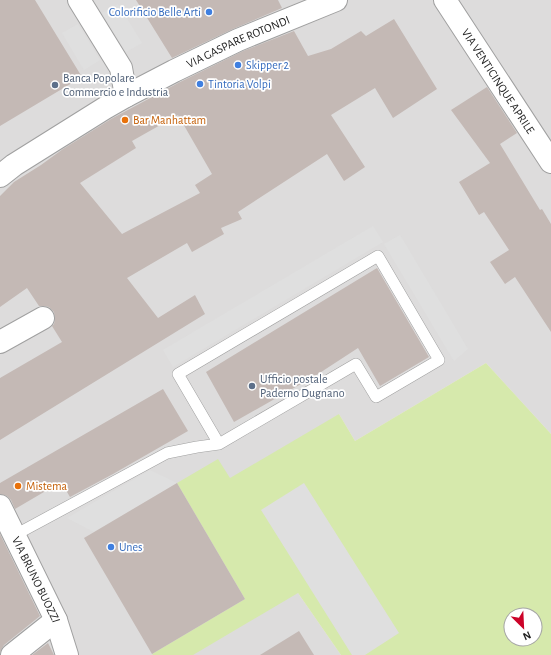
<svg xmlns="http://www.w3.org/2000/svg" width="551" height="655" font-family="'Alegreya Sans',sans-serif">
<rect width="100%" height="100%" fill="#f0eae6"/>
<path fill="#dddcdc" d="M0,0H551V434L486,363L355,441L339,414L298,593L341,655H0Z"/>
<path fill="#d6e9ac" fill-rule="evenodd" d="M486,363L551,434V655H341L298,593L193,655H153L152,654L245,599L177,483L218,459L230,478L339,414L355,441ZM511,615H535V639H511Z"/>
<path fill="#dfdfdf" d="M118,4L142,43L126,52L102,13Z
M78,24L100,60L84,70L62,33Z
M373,226L383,242L173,367L163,350Z
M400,235L468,349L454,361L384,244Z
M150,470L177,483L94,532L67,518Z
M304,483L399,633L365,655H352L261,510Z"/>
<path fill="#c4b9b5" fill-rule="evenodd" d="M0,0H35L82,77L0,126Z
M136,0H278L282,8L233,29L172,58Z
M394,19L437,89L393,118L375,88L331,115L365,167L344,181L327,154L238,212L242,219L221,228L224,234L192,252L187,243L127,278L158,318L195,295L205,314L0,440V378L62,342L52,326L54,324L55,319L54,312L49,307L44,306H39L27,288L0,307V196L14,182L41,165L63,149L111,119L180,82L243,51L294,31L308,56L331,49L361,31L366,36ZM178,115L212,174L195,185L200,193L122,234L80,183L136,148L132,141Z
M487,87L517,133L500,144L540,210L542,209L551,224V332L515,277L505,284L490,262L509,250L484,212L479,215L459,182L490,163L451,110Z
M377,268L429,357L380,386L358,348L315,376L234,422L206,372Z
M163,389L188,431L113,474L70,497L61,482L15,509L11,500L7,496L0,494V483Z
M177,483L245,599L152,654L84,538Z
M0,534L40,616L4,645L1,650L0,653Z
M299,631L314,655H260Z
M48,643L54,655H32Z"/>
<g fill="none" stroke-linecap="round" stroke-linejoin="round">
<g stroke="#a0a0a0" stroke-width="12">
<path id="lane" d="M15,535L167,453L197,447L219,444L356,364L376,397L439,360L378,256L178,374L219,444"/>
</g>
<g stroke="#a0a0a0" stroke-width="24">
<g id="street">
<path d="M79,0L121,68L126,96"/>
<path id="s1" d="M445,0L551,162"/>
<path id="s2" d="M0,176L14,165L105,108L126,96L174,71L238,40L336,0"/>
<path d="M0,342L43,318"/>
<path id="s3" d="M0,506L56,620L67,655"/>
<path d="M12,655L56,620"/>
</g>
</g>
<use href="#lane" stroke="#fff" stroke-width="11"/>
<use href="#street" stroke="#fff" stroke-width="22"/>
</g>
<g fill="#3f7fe0" stroke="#fff" stroke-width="1.5">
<circle cx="209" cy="12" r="4"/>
<circle cx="238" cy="65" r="4"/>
<circle cx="200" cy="84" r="4"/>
<circle cx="111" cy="547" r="4"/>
</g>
<g fill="#5c6f8a" stroke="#fff" stroke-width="1.5">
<circle cx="55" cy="85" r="4"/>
<circle cx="252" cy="386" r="4"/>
</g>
<g fill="#e8710a" stroke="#fff" stroke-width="1.5">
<circle cx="125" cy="120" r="4"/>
<circle cx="18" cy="486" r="4"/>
</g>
<g text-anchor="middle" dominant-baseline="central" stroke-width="3.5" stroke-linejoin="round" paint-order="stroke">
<g font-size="12" fill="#366cbe" stroke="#fff" text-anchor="start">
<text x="201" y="12" text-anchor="end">Colorificio Belle Arti</text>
<text x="246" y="65">Skipper 2</text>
<text x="208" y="84">Tintoria Volpi</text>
<text x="119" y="547">Unes</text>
</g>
<g font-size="12" fill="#1f1f1f" stroke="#fff">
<text stroke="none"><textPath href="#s2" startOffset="274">VIA GASPARE ROTONDI</textPath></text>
<text stroke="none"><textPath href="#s1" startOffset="97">VIA VENTICINQUE APRILE</textPath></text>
<text stroke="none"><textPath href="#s3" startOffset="82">VIA BRUNO BUOZZI</textPath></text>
</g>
<g font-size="12" fill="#4e5e75" stroke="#fff" text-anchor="start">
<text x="63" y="78">Banca Popolare<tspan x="63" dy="14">Commercio e Industria</tspan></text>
<text x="260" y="379">Ufficio postale<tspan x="260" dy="14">Paderno Dugnano</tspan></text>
</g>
<g font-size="12" fill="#c56008" stroke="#fff" text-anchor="start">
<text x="133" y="120">Bar Manhattam</text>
<text x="26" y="486">Mistema</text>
</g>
</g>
<g transform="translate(523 627) rotate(156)"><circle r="19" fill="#ffffff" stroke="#a5a5a5"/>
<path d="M0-3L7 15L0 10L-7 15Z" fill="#cc0329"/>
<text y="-6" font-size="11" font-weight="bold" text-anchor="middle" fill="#1f1f1f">N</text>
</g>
</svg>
